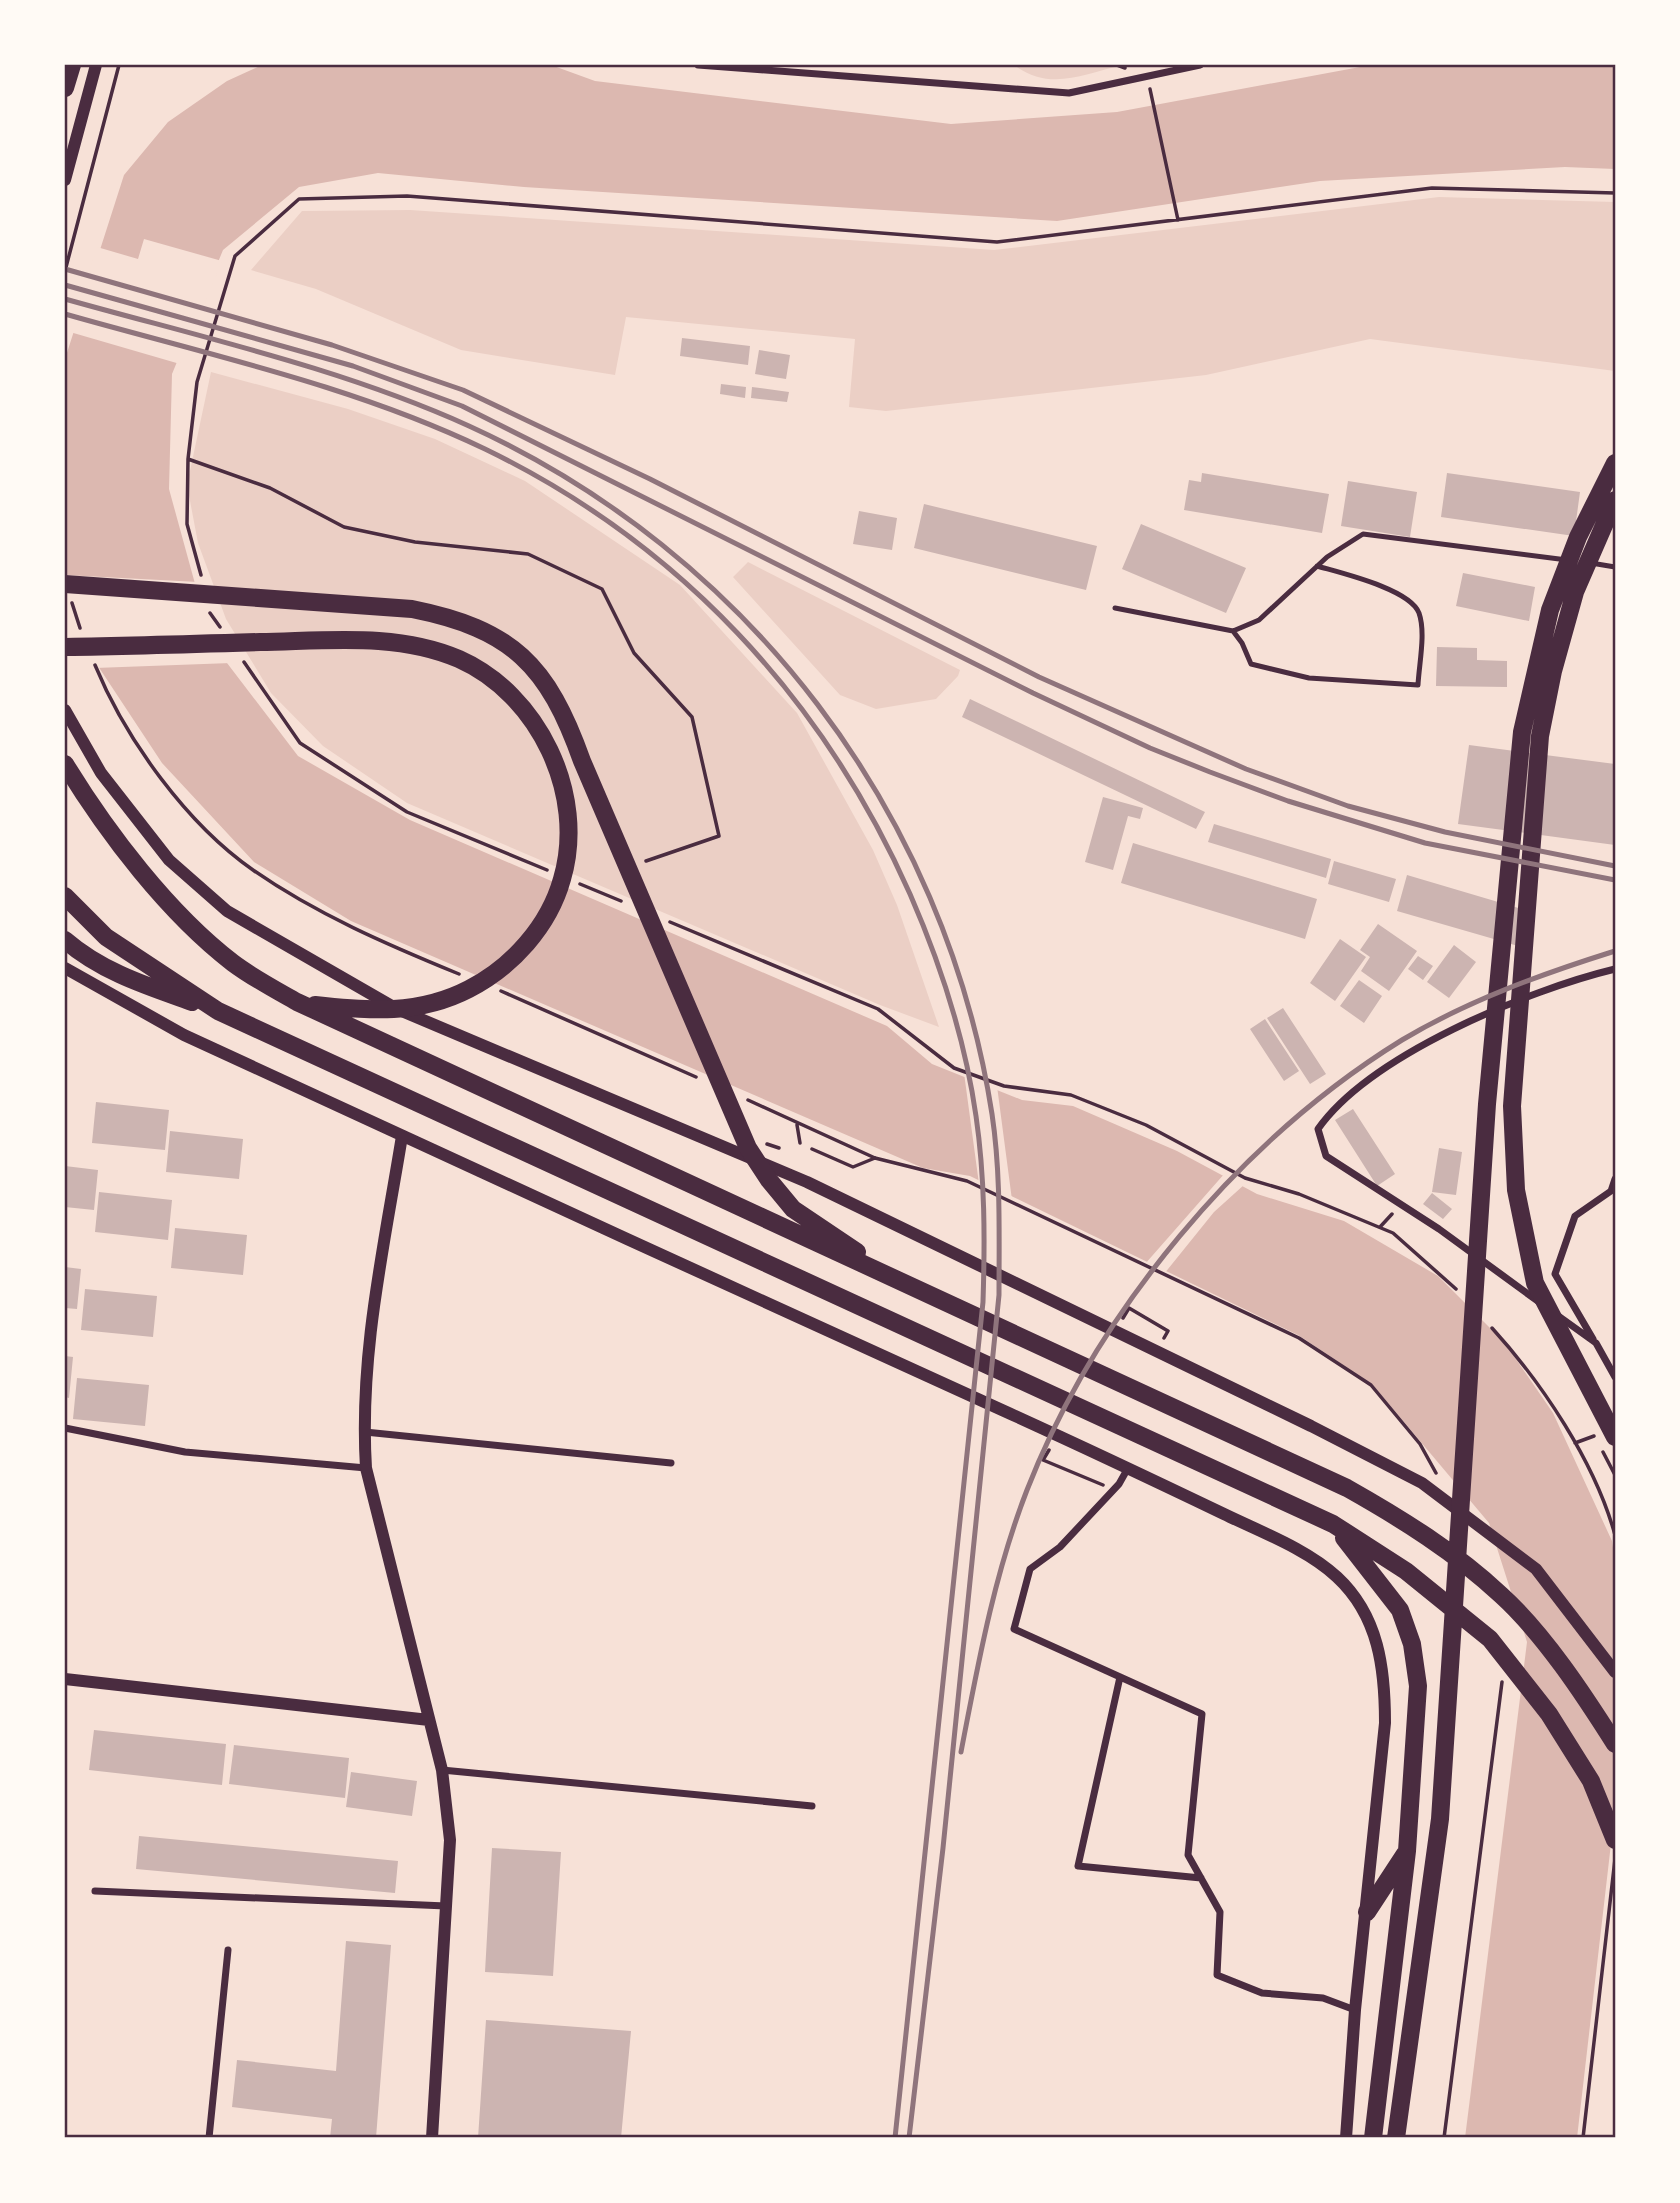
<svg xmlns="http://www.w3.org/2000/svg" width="1680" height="2203" font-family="Spectral,serif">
<rect width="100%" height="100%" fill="#f7e1d7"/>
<path fill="#ebcfc5" d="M1014,65H1123C1082,74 1051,92 1014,65Z
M1439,197L1615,202V371L1370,339L1206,375L886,411L849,407L855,339L626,317L615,375L461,350L316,289L251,270L302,211L410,210L994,250Z
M211,372L348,409L435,439L525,481L680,585L797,713L873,850L897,905L939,1027L880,1005L407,803L323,746L271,693L226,619L198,543L187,485Z
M748,562L960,670L958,676L936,699L876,709L840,695L733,577Z"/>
<path fill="#dcb8b0" d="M262,65H551L595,81L951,124L1117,112L1360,67L1615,65V169L1565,167L1320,181L1057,221L524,187L378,173L299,187L223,250L172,374L169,489L211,642L298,756L410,820L887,1026L932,1064L1022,1100L1073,1106L1177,1151L1257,1194L1344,1221L1438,1276L1505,1343L1553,1413L1612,1541L1615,1561V1809L1577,2138H1465L1527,1642L1489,1523L1372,1384L1298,1335L970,1176L923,1168L351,921L254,862L162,763L65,616V359L124,175L168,122L227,81Z"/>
<path fill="#f7e1d7" d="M144,239L222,261L180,364L70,332L97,247L138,259Z
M65,575L198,582L214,640L231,663L95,668L65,622Z
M964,1073L997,1086L1012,1200L979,1184Z
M1225,1173L1245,1184L1214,1212L1164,1274L1145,1264Z"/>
<path fill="#ccb4b1" d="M682,338L750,346L748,365L680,356Z
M759,350L790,355L786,379L755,374Z
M721,384L746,387L745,398L720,394Z
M752,387L789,392L787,402L751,398Z
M1202,473L1329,494L1322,533L1184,510L1189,480L1201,482Z
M1447,473L1580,492L1574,536L1441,517Z
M1348,481L1417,492L1410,537L1341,526Z
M924,504L1097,546L1086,590L914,548Z
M859,511L897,518L892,550L853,544Z
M1141,524L1246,568L1226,613L1122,569Z
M1463,573L1535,587L1529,621L1456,606Z
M1437,647L1477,648V660L1507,661V687L1436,686Z
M970,699L1205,812L1196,829L962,717Z
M1469,745L1615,764V845L1458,824Z
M1103,797L1143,808L1140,819L1128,816L1113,870L1085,862Z
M1214,824L1331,859L1326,878L1208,842Z
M1133,843L1317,899L1305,939L1121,883Z
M1334,861L1396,879L1389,902L1328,884Z
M1407,875L1535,913L1525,948L1397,911Z
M1378,924L1417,951L1389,991L1361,971L1370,957L1360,950Z
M1340,939L1366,957L1335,1001L1310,983Z
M1454,945L1476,962L1449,998L1427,982Z
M1418,956L1433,966L1423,980L1408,969Z
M1359,980L1382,996L1364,1023L1340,1006Z
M1283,1008L1326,1074L1310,1084L1267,1018Z
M1265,1019L1299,1071L1284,1081L1250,1029Z
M96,1102L169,1110L165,1150L92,1143Z
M1353,1109L1395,1174L1377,1186L1335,1120Z
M170,1131L243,1139L239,1179L166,1172Z
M1439,1148L1462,1152L1456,1195L1432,1192Z
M65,1166L98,1170L94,1210L65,1207Z
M99,1192L172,1200L168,1240L95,1232Z
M1432,1193L1452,1209L1443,1219L1423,1204Z
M175,1228L247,1235L243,1275L171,1268Z
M65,1267L81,1269L77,1309L65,1308Z
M85,1289L157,1296L153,1337L81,1330Z
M65,1356L73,1357L69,1398L65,1397Z
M77,1378L149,1385L145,1426L73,1419Z
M94,1730L226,1744L222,1785L89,1770Z
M234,1745L349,1758L345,1798L229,1784Z
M351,1772L417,1781L412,1816L346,1807Z
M139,1836L398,1861L395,1893L136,1869Z
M492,1848L561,1852L553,1976L485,1972Z
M346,1941L391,1945L376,2138H330L332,2119L232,2107L237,2060L336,2071Z
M486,2020L631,2031L621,2138H478Z"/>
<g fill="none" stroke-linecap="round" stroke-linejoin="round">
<path stroke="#4a2c40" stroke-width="3.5" d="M1117,65L1125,68
M1150,89L1178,220
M65,271L119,65
M188,459L270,488L344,527L415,542L528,554L602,589L634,653L692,717L719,836L646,861
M201,575L187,524L188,459L197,382L235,256L299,199L407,196L997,242L1432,188L1615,193
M72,603L80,628
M210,613L220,627
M244,662L300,743L407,812L547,870
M95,665C126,740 187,824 253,870C316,914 388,945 459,974
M580,884L621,901
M670,922L878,1009L954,1068L1004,1086L1071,1095L1146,1125L1245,1178L1299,1194L1393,1233L1456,1289
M501,991L696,1077
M748,1100L875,1158L967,1181L1299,1338L1371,1385L1420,1444L1436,1473
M797,1125L800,1143
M767,1144L779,1148
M812,1149L853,1167L875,1158
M1380,1227L1392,1214
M1123,1318L1129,1308L1168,1331L1164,1338
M1492,1328C1542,1383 1595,1462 1615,1535
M1575,1443L1594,1436
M1049,1450L1043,1460L1103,1485
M1603,1452L1615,1475
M1444,2138L1502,1682
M1583,2138L1615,1859"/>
<path stroke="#4a2c40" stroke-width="5" d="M1591,563L1615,567
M1115,608L1233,631L1259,620L1327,557L1363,534L1567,560
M1233,631L1242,643L1251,664L1309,678L1418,685C1419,664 1426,633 1419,613C1410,589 1341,573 1317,566"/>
<path stroke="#4a2c40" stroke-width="7" d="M698,65L1069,93L1200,65
M1539,1302L1439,1229L1326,1156L1318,1129C1370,1055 1528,990 1615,969
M1557,1315L1596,1343L1615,1377
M1593,1339L1555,1274L1575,1216L1611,1191L1615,1179
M65,1428L185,1452L366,1468
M365,1432L671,1463
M1128,1468L1119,1484L1060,1547L1030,1569L1014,1629L1202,1714L1188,1855L1220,1912L1217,1975L1262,1993L1323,1998L1355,2010
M1120,1677L1078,1866L1201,1878
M442,1770L812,1806
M95,1891L446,1906
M209,2138L228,1950"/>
<path stroke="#4a2c40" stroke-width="12" d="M65,180L96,65
M65,710L101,773L169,860L227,911L397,1009L807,1182L1311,1426L1422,1483L1536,1569L1615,1672
M65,968L184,1035C456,1161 729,1286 1002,1410C1077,1444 1151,1479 1224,1514C1261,1532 1307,1549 1337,1577C1379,1616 1385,1669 1385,1723L1355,2010L1346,2138
M402,1136C384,1247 359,1355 366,1468L442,1770L450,1840L432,2138
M65,1679L429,1720"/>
<path stroke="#4a2c40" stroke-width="18" d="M65,88L72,65
M1615,500L1575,592L1553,671L1540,736L1512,1106L1516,1190L1535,1283L1615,1437
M65,584L412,609C512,629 548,665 582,761L748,1148L769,1180L793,1209L857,1252
M65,647C130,646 195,644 260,642C325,641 397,632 459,659C538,694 587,794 562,879C549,926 512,967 469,989C419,1015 369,1011 315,1005
M65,764C108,834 168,913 233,963C253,978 276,990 297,1002L1347,1488C1402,1519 1455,1552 1501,1595C1544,1634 1584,1695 1615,1744
M65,896L106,937L218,1011L1333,1524L1406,1571L1490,1639L1549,1714L1591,1781L1615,1840
M65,940C102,972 147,986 192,1002
M1344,1538L1400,1610L1412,1644L1418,1686L1407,1851L1373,2138
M1367,1912L1405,1854
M1396,2138L1440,1819L1487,1104L1522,732L1550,610L1578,537L1615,463"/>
<path stroke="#8f747c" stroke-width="5" d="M65,269L332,345L463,390L650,479L1039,677L1246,769L1348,806L1445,832L1615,866
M65,285L353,366L462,406L1033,693L1150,748L1210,772L1288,801L1425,843L1615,880
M65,299C200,337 341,368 469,426C748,553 945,812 992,1114C1001,1174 999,1235 999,1295L943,1848L909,2138
M65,314C205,354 352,385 485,449C679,543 823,698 910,894C941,965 965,1039 976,1116C985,1178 985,1239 983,1302L895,2138
M961,1752C978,1664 994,1575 1027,1490C1096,1313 1240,1140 1402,1040C1469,1000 1542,974 1615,951"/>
</g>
<rect width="1680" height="2203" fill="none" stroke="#fffaf5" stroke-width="133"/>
<rect x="66" y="66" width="1548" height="2070" fill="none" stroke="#4a2c40" stroke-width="2.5"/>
</svg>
